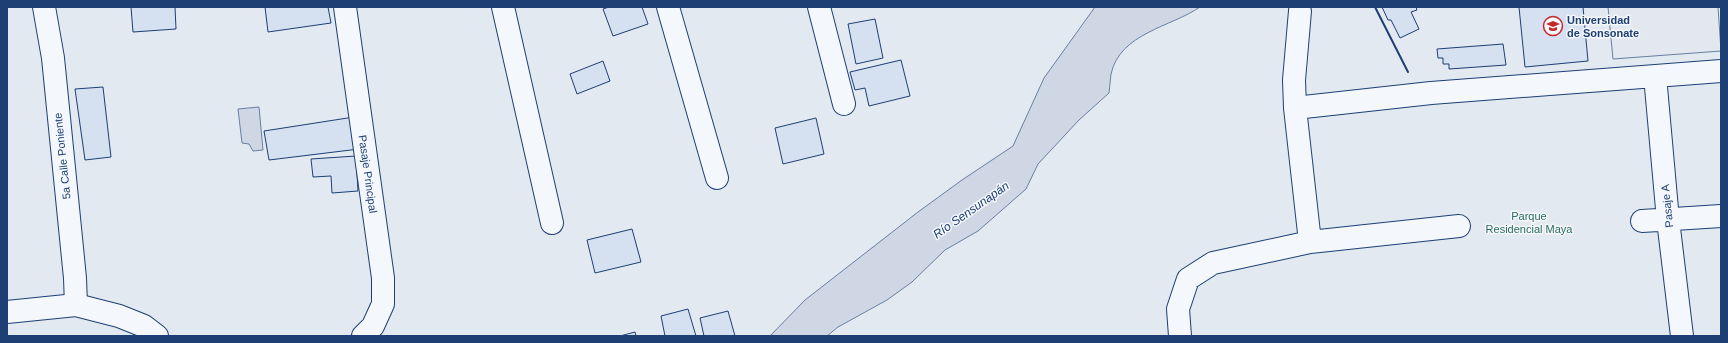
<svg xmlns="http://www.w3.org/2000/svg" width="1728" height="343" font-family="Arial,sans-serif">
<rect width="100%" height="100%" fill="#f4f7fb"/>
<path fill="#e3e9f0" stroke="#687fa3" d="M7,7H1721V336H7Z"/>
<path fill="#e3e8f0" stroke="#687fa3" d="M1608,7H1718L1721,51L1613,59Z"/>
<path fill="#cfd7e4" stroke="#687fa3" d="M1095,7H1200C1171,27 1120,33 1111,74C1110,80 1110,87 1109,93L1079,120L1038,164L1026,189L978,231L945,250L912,282L887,300L838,327L827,336H770L805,300L918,212L962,180L1013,146L1044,78Z
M259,107L263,150L253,151L249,144L242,143L238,109Z"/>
<path fill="#d5e0f0" stroke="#1d3f73" d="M131,7H175L176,29L133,32Z
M265,7H328L331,23L268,32Z
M609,7H642L648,24L613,36L603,9Z
M1382,7H1416L1417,10L1411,12L1419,29L1400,38L1391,20H1388Z
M1519,7H1583L1588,61L1525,67Z
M875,19L883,58L856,64L848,24Z
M1503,44L1506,65L1449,69V64H1443V58H1438L1437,49Z
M901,60L910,96L869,106L865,88L855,90L850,72Z
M603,61L610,81L577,94L570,74Z
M103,87L111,157L85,160L75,89Z
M354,117L359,149L269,160L264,131Z
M816,118L824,154L783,164L775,128Z
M356,156L358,191L332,193L331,176L313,177L311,159Z
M632,229L641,262L595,273L587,240Z
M688,309L696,336H665L661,316Z
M728,311L735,336H704L700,318Z
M635,332L636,336H620Z"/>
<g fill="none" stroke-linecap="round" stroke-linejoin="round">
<g stroke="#1d3f73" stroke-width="24">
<path id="minor" d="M44,7L53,58L75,278L76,305
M345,7L383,278V304L373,326L363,336
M503,7L552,223
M668,7L717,178
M819,7L844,104
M1300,11L1294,80L1295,108L1310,242
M1655,76L1668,220L1682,336
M1295,108L1431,93L1721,71
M1642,221L1721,216
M1180,336L1178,309L1188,279L1213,263L1310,242L1459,226"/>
</g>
<g stroke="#1d3f73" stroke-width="24">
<path id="major" d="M7,312L76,305L119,316L144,326L157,336"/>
</g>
<use href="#minor" stroke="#f4f7fb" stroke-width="22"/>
<use href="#major" stroke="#f4f7fb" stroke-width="22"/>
<path stroke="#1d3f73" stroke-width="2" d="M1375,7L1408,72"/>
</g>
<defs>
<g id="university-ring" transform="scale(1)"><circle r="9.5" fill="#f4f7fb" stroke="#c62828" stroke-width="1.5"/><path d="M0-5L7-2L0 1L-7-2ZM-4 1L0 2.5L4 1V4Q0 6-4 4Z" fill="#c62828"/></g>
</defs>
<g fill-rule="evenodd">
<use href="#university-ring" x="1553" y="26"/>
</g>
<g text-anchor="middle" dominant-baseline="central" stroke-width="3" stroke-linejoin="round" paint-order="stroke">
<g font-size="11" font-weight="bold" fill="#1d3f73" stroke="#f4f7fb" text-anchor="start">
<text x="1567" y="20">Universidad<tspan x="1567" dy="13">de Sonsonate</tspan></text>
</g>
<g font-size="11" fill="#1d3f73" stroke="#f4f7fb">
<text transform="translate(62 156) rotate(-96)">5a Calle Poniente</text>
<text transform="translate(368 174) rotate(82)">Pasaje Principal</text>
<text transform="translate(1667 206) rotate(-96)">Pasaje A</text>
</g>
<g font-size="11" fill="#2c6c60" stroke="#f4f7fb">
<text x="1529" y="216">Parque<tspan x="1529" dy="13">Residencial Maya</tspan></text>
</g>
<g font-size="12" font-style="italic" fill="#1d3f73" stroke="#f4f7fb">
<text transform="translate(971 210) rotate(-35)">Río Sensunapán</text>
</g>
</g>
<rect width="1728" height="343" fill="none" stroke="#1d3f73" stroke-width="16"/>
</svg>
